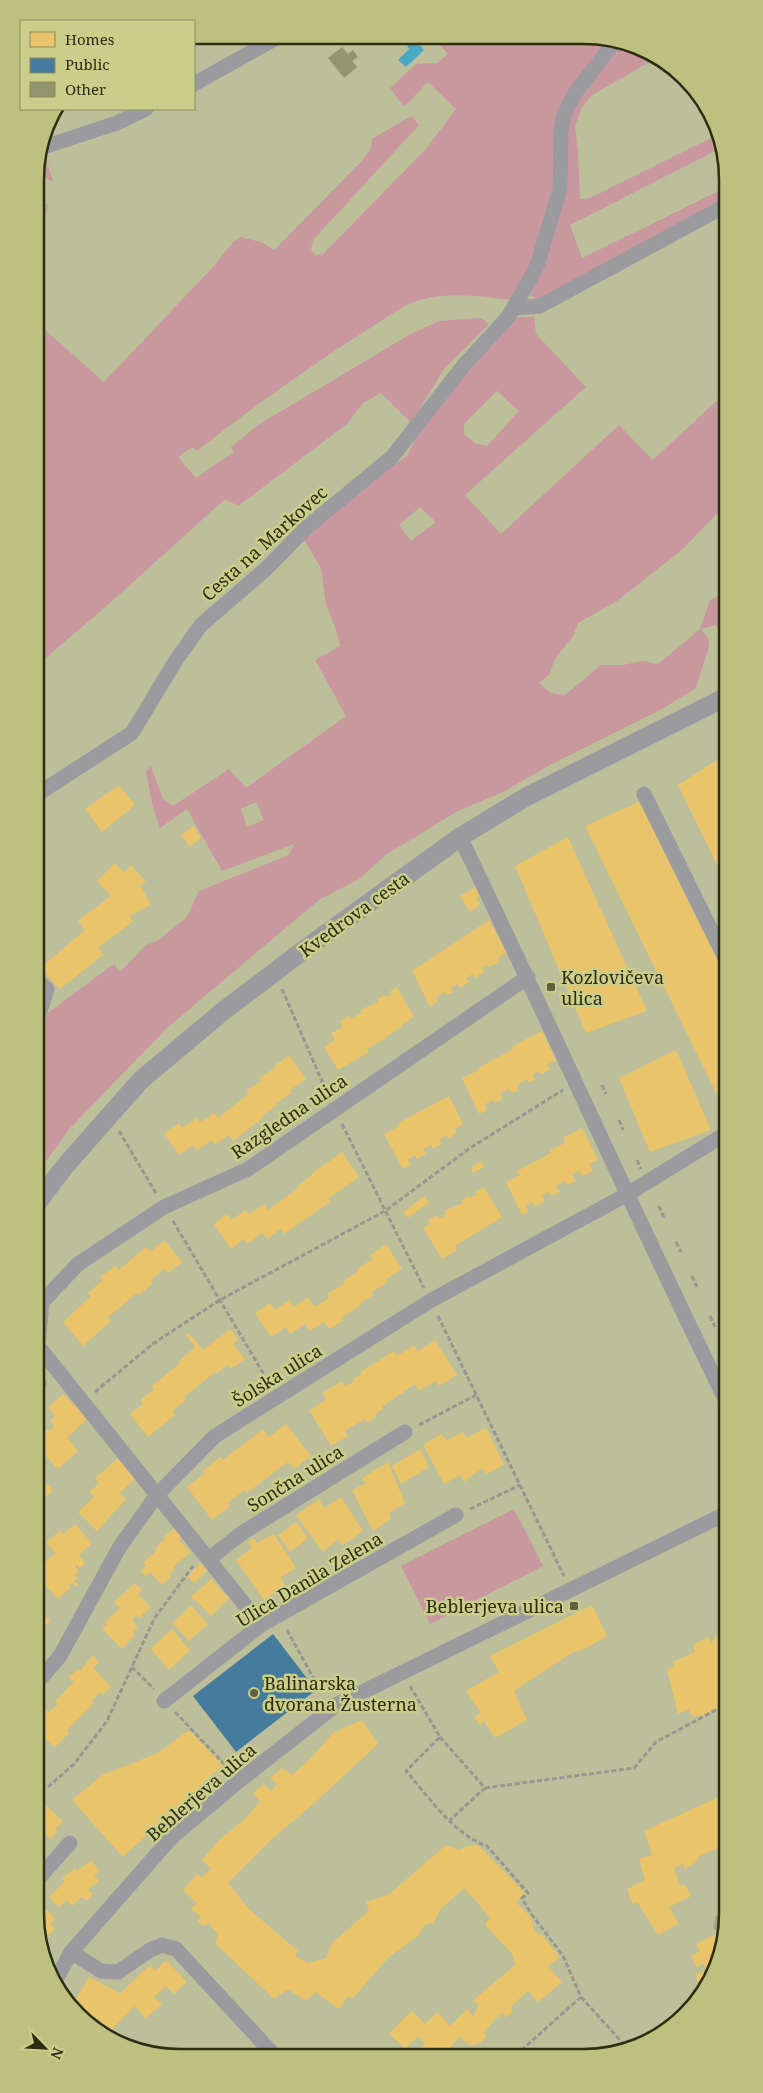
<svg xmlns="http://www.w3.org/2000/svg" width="763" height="2093" font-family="'Noto Serif',serif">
<rect width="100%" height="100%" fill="#bcbf99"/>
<path fill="#c8989e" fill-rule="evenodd" d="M439,37L610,38L572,89L557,180L528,274L511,300C483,296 452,292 424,299C404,303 385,319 367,330C308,367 252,408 197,451L192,447L178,457L196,478L234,452L231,447L258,425L409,335L439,321L481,318L489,324L444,369L411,423L381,393L363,403L347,424L238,506L225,499L110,603L41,662L36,670V322L104,382L212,268L233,242L241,237L261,242L274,250L361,162L370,151L372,139L411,116L419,125L313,240L311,249L316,256L322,253L321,256L426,149L456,109L428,82L404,107L390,88L416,64L437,63L448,54L438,43Z
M622,43L653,60L592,95L582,107L575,126L578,153L580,199L590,198L717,135L723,147L570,225L582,258L725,188V201L539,299L530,296L555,228L568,119L574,103Z
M44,153L53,181L35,175L39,154Z
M35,201L48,205L41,238L35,244Z
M519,317H534L536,334L586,387L465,495L501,534L619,425L653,460L726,392V504L683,549L617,601L578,623L573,636L555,659L549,675L539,683L551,693L565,695L601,665H623L643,661L658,664L700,629L710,600L718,596L726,585V645L722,644L723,633L715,625L701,629L708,638L709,646L696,688L662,709L550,765L503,792L458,811L387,854L359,879L319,900L168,1027L71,1127L37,1173V1021L114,964L120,972L146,945L157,941L187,917L199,891L289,855L294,844L222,871L187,809L160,828L153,808L146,771L151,766L163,799L173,806L229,769L246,788L346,716L315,660L340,646L336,629L326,605L321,568L303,538L382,473L407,456L421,426L486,341ZM497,391L519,411L487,446L476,444L464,434V424ZM420,507L436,522L411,541L399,525ZM256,802L264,820L247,827L241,809Z
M514,1509L543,1566L430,1624L401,1566Z"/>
<path fill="#4aa9c2" d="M413,38L424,50L406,67L398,60L409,49L406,43Z"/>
<path fill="#e9c46a" d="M726,756V883L678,785L715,761Z
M119,785L135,805L102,832L85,809Z
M639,802L726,975L727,1115L585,826Z
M193,826L201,838L190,847L181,835Z
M568,837L647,1011L586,1033L515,866Z
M115,863L124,872L131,865L146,881L140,885L151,905L129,916L133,921L98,948L104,954L60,989L40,968L85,930L78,921L111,896L97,881Z
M475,887L480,896L476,898L480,904L470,912L460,896Z
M489,920L506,952L498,958L500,962L489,967L488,964L482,968L484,972L475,978L473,974L466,978L469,982L460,988L457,984L451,988L453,992L446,995L444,992L436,997L438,1001L430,1007L412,971Z
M397,987L414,1017L401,1025L402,1027L385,1037L386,1038L367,1049L369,1052L338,1070L324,1047L335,1040L331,1033L343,1027L340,1021L349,1016L350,1019L361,1013L360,1010L378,1002L377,999L384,995L386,997L392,994L390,991Z
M542,1031L556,1060L547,1065L550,1070L541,1074L539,1071L533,1074L535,1080L529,1083L527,1079L517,1085L519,1090L512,1093L509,1089L500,1093L503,1099L495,1103L493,1100L485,1104L487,1110L479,1114L462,1078L479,1070L478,1068L513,1049L512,1047L524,1040Z
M676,1050L711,1130L650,1152L619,1078Z
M289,1055L306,1079L290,1090L292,1093L276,1103L277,1105L263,1115L264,1117L233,1141L229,1135L215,1144L212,1140L197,1150L193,1145L179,1155L164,1133L179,1123L182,1128L197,1118L200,1122L214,1113L218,1118L248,1094L246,1091L261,1081L259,1078L275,1068L274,1066Z
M449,1096L463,1124L455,1129L457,1133L449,1138L447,1135L440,1139L442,1144L433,1149L431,1145L423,1149L426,1154L417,1159L415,1155L408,1159L411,1165L403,1169L384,1134L399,1126L398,1123Z
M582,1128L598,1160L589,1164L593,1171L582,1176L579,1171L572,1174L576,1181L567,1185L565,1181L556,1186L560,1192L551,1196L549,1192L542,1195L545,1201L535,1207L533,1202L526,1206L529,1212L522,1215L506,1182L520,1175L517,1171L551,1153L550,1150L565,1143L563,1138Z
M342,1152L359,1177L328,1199L330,1202L284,1234L281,1229L267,1239L262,1233L247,1244L244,1239L231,1249L214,1224L227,1214L231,1220L246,1210L249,1214L264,1204L268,1210L297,1189L296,1187L312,1175L311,1174Z
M481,1161L484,1167L473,1173L471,1168Z
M484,1187L502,1217L455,1246L457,1250L442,1259L423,1228L430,1224L428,1220L437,1215L439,1219L446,1214L444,1211L463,1203L461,1200L469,1196L470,1198L477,1194L475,1192Z
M425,1196L429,1202L408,1218L403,1212Z
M164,1240L182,1262L168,1273L164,1269L151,1280L153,1283L139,1295L137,1293L108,1317L111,1321L83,1346L63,1322L91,1296L88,1293L103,1280L100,1277L115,1266L119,1270L146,1247L150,1252Z
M386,1244L402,1269L386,1279L388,1282L372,1292L373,1295L359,1304L360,1306L342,1317L344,1320L329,1329L324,1322L310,1331L305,1324L290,1334L286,1327L271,1337L255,1313L270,1303L275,1310L289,1300L294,1307L308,1297L315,1307L329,1298L327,1294L345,1283L343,1281L358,1271L357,1269L373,1259L370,1255Z
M230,1329L238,1339L233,1344L245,1359L231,1369L228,1365L216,1374L215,1372L184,1397L186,1400L172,1411L175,1415L148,1437L130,1414L143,1404L140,1400L154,1389L152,1386L180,1363L179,1361L195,1347L186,1335L189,1333L203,1350Z
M435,1340L457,1375L439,1386L436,1381L419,1391L415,1384L382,1407L383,1409L375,1414L376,1417L367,1423L365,1419L345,1431L348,1436L331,1446L309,1410L326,1400L322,1393L342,1381L345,1387L354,1381L353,1379L362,1374L360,1372L394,1351L397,1356L414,1345L418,1351Z
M63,1394L87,1419L67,1438L78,1451L58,1469L37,1447V1439L48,1429L50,1431L55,1426L50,1421L55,1416L48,1408Z
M286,1424L311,1456L294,1469L288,1462L247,1493L245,1490L228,1503L230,1506L212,1520L187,1487L205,1473L203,1471L220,1457L223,1460L263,1429L269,1437Z
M486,1427L504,1465L486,1474L482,1468L464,1482L460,1475L444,1484L423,1445L441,1434L447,1440L463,1432L467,1438Z
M420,1449L429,1467L401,1484L392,1466Z
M118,1458L136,1478L120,1493L126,1499L97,1531L78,1512L94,1497L89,1492L99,1483L95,1478Z
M388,1462L405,1503L389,1513L391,1519L373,1531L352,1490L366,1483L362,1478Z
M37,1474L53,1490L38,1505L37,1504Z
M341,1497L363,1531L342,1546L338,1539L323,1552L296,1515L319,1499L324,1508Z
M296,1522L308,1538L290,1552L278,1535Z
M75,1524L92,1543L79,1555L85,1563L80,1568L77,1565L75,1567L79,1571L75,1575L78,1578L74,1581L78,1585L76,1587L72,1583L69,1585L71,1587L58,1599L37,1576V1569L56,1553L46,1542L60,1531L63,1534Z
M174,1528L182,1537L179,1540L191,1552L173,1567L175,1569L169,1574L171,1576L162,1585L150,1572L146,1576L141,1571L146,1566L143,1563L157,1550L155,1548L165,1539L163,1538Z
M274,1534L296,1568L281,1577L285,1585L264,1600L236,1560L252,1548L248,1542L254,1538L257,1543Z
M201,1563L207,1570L194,1583L187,1576Z
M211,1579L229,1598L211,1616L191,1597Z
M135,1583L142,1590L138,1594L151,1607L139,1618L136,1615L132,1620L138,1627L133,1632L135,1635L122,1649L102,1629L107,1624L105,1622L120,1608L114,1602Z
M191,1605L208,1624L189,1641L172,1623Z
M592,1605L607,1636L581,1651L573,1652L514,1691L527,1720L495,1738L484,1721L480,1725L474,1717L481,1713L466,1691L499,1672L490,1656Z
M37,1607L50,1621L37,1634Z
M172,1629L190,1650L169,1670L151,1649Z
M727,1631V1669L720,1672L722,1677L719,1680L726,1698L717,1704L719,1708L700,1718L699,1715L693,1717L688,1709L678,1714L667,1670L674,1666L673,1662L695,1652L694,1644L709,1637L711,1643L716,1636Z
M93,1655L99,1663L93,1668L111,1687L103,1695L100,1692L92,1701L94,1703L67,1730L69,1733L54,1748L38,1730V1719L47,1710L49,1712L58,1704L55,1701L74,1682L69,1677L78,1669L80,1671Z
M362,1720L378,1744L310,1807L274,1837L228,1883L249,1909L298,1951L295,1956L308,1963L326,1958L332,1943L369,1911L366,1902L388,1895L446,1845L459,1850L467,1846L478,1845L525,1893L516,1902L531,1917L535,1932L543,1936L560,1957L548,1966L562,1982L538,2002L528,1991L511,2006L513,2011L505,2018L503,2011L484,2032L486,2037L481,2042L471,2046L459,2037L444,2055H413L425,2044L418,2036L405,2049L389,2033L412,2011L425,2024L437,2012L450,2026L467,2009L473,2016L479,2004L472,2001L515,1965L512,1954L485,1925L490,1917L464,1888L440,1910L433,1923L425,1925L418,1936L389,1957L353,1998L347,1997L339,2009L315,1992L306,2001L288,1989L274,1999L215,1943L218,1934L209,1924L202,1926L198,1921L200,1916L191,1909L197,1903L183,1890L196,1875L202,1877L211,1869L202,1860L219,1840L245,1819L260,1801L253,1793L264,1784L271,1791L277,1784L270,1778L282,1768L292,1775L307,1762L334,1732Z
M189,1730L223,1765L123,1857L72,1800L102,1775L158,1753Z
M728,1793V1843L698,1857L695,1863L684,1869V1863L674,1868L680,1885H685L691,1896L669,1907L679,1924L658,1935L637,1902L633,1904L627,1889L645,1880L639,1859L652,1855L644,1831Z
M42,1802L63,1821L55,1829L57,1831L51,1839L45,1833L38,1842V1806Z
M91,1861L100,1870L94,1875L99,1881L88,1890L93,1894L86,1901L81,1897L72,1906L67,1900L59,1907L49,1897L65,1881L62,1878L75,1868L77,1871Z
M46,1909L55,1919L50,1923L55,1929L38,1944V1913L40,1914Z
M722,1931L725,1937L717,1969L703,1991L695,1975L706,1970L703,1964L697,1967L691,1956L700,1951L696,1944Z
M166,1960L187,1982L174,1994L166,1986L154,1997L162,2005L145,2018L135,2006L111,2030L97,2018L94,2020L72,2006L89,1977L120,1993L150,1965L155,1971Z"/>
<path fill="#457b9d" d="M273,1634L316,1690L236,1752L193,1696Z"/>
<path fill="#93956e" d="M342,47L348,54L353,50L358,57L352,61L357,67L344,78L328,58Z"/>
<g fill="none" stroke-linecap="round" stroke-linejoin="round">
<path stroke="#9fa27e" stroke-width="25" stroke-dasharray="25 12" stroke-linecap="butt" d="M726,1931L728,1918"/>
<path stroke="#979691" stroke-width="3" stroke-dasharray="5 2.5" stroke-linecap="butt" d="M282,989L328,1095
M602,1085L606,1094
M619,1120L623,1130
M342,1124L424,1288
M119,1131L157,1195
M637,1160L641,1169
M659,1206L664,1218
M173,1221L269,1383
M676,1242L681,1252
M692,1276L697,1287
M438,1316L564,1576
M710,1316L715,1327
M95,1392L154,1343L220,1300L385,1211L470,1148L563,1090
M419,1425L476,1395
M470,1509L520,1485
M287,1630L314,1679L325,1692
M132,1667L154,1689
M410,1686L440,1737L406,1771C429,1797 453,1834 487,1846L528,1893L522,1898L530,1912L563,1956L581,1997L516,2055
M175,1712L229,1769
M440,1737L485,1788L450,1820
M48,1787L74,1764L107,1721L154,1619L193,1566
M485,1788L634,1768L656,1742L727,1704
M581,1997L628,2049"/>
<path stroke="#9b9a9f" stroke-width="15" d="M194,84L280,36
M41,148L117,123L146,109
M514,308L540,306L725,206
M644,794L726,960
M36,795L132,733L176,660L201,625L267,568L306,528L392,457L464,365L509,316L537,266L560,189L561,130L564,114L575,93L616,40
M460,837C551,1025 635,1216 727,1403
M36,980L47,989L41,1008L37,1014
M37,1386L39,1383
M209,1559L242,1533L405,1432
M261,1625L38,1346L42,1302L78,1264L164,1207L248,1169L528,977
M37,1683L60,1656L119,1548L156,1496L215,1436L430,1301L626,1195L727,1133
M164,1701L261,1625L456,1515
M38,1879L70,1843
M71,1952L101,1971L118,1972L150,1950L162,1945L176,1949L274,2055
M57,1978L71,1952L172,1837L239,1781L336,1705L727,1513"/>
<path stroke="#9b9a9f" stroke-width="19" d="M37,1203L65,1166L141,1080L222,1012L301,952L460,837L526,797L726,697"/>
</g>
<g fill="#5f6141" stroke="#cace8a" stroke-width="2">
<rect x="546" y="982" width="10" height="10" rx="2.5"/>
<rect x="569" y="1601" width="10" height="10" rx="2.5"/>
<circle cx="254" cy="1693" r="5"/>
</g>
<g text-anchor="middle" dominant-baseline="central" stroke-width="5" stroke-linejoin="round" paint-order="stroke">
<g font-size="18" fill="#2d2e12" stroke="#cace8a">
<text transform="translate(264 543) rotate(-42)">Cesta na Markovec</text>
<text transform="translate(354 914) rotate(-36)">Kvedrova cesta</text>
<text transform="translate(289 1116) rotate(-34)">Razgledna ulica</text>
<text transform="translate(277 1375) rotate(-32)">Šolska ulica</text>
<text transform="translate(295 1478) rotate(-32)">Sončna ulica</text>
<text transform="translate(309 1579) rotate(-31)">Ulica Danila Zelena</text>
<text transform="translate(201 1792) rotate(-41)">Beblerjeva ulica</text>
</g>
<g font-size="18" fill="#2d2e12" stroke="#cace8a" text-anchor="start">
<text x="561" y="977">Kozlovičeva<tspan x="561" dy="21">ulica</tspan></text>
<text x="564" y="1606" text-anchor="end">Beblerjeva ulica</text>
<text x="264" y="1683">Balinarska<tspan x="264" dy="21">dvorana Žusterna</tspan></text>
</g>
</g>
<path d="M0 0H763V2093H0ZM179 44H584A135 135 0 0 1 719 179V1914A135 135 0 0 1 584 2049H179A135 135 0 0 1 44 1914V179A135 135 0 0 1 179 44Z" fill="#bdc180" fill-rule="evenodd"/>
<path fill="none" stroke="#2d2e12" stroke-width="2.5" d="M179 44H584A135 135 0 0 1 719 179V1914A135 135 0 0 1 584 2049H179A135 135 0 0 1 44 1914V179A135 135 0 0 1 179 44Z"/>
<rect x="20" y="20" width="175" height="90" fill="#cace8a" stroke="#8b8e5a"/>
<rect x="30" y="32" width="25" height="15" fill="#e9c46a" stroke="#8b8e5a"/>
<text x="65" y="45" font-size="15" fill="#2d2e12">Homes</text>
<rect x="30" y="58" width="25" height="15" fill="#457b9d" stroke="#8b8e5a"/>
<text x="65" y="70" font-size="15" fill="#2d2e12">Public</text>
<rect x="30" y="82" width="25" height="15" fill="#93956e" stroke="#8b8e5a"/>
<text x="65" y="95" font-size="15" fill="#2d2e12">Other</text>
<g transform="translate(45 2048) rotate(114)" stroke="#cace8a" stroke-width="4" paint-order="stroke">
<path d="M0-4L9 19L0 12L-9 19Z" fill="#2d2e12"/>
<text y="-8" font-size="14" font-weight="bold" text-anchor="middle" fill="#2d2e12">N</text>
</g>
</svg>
